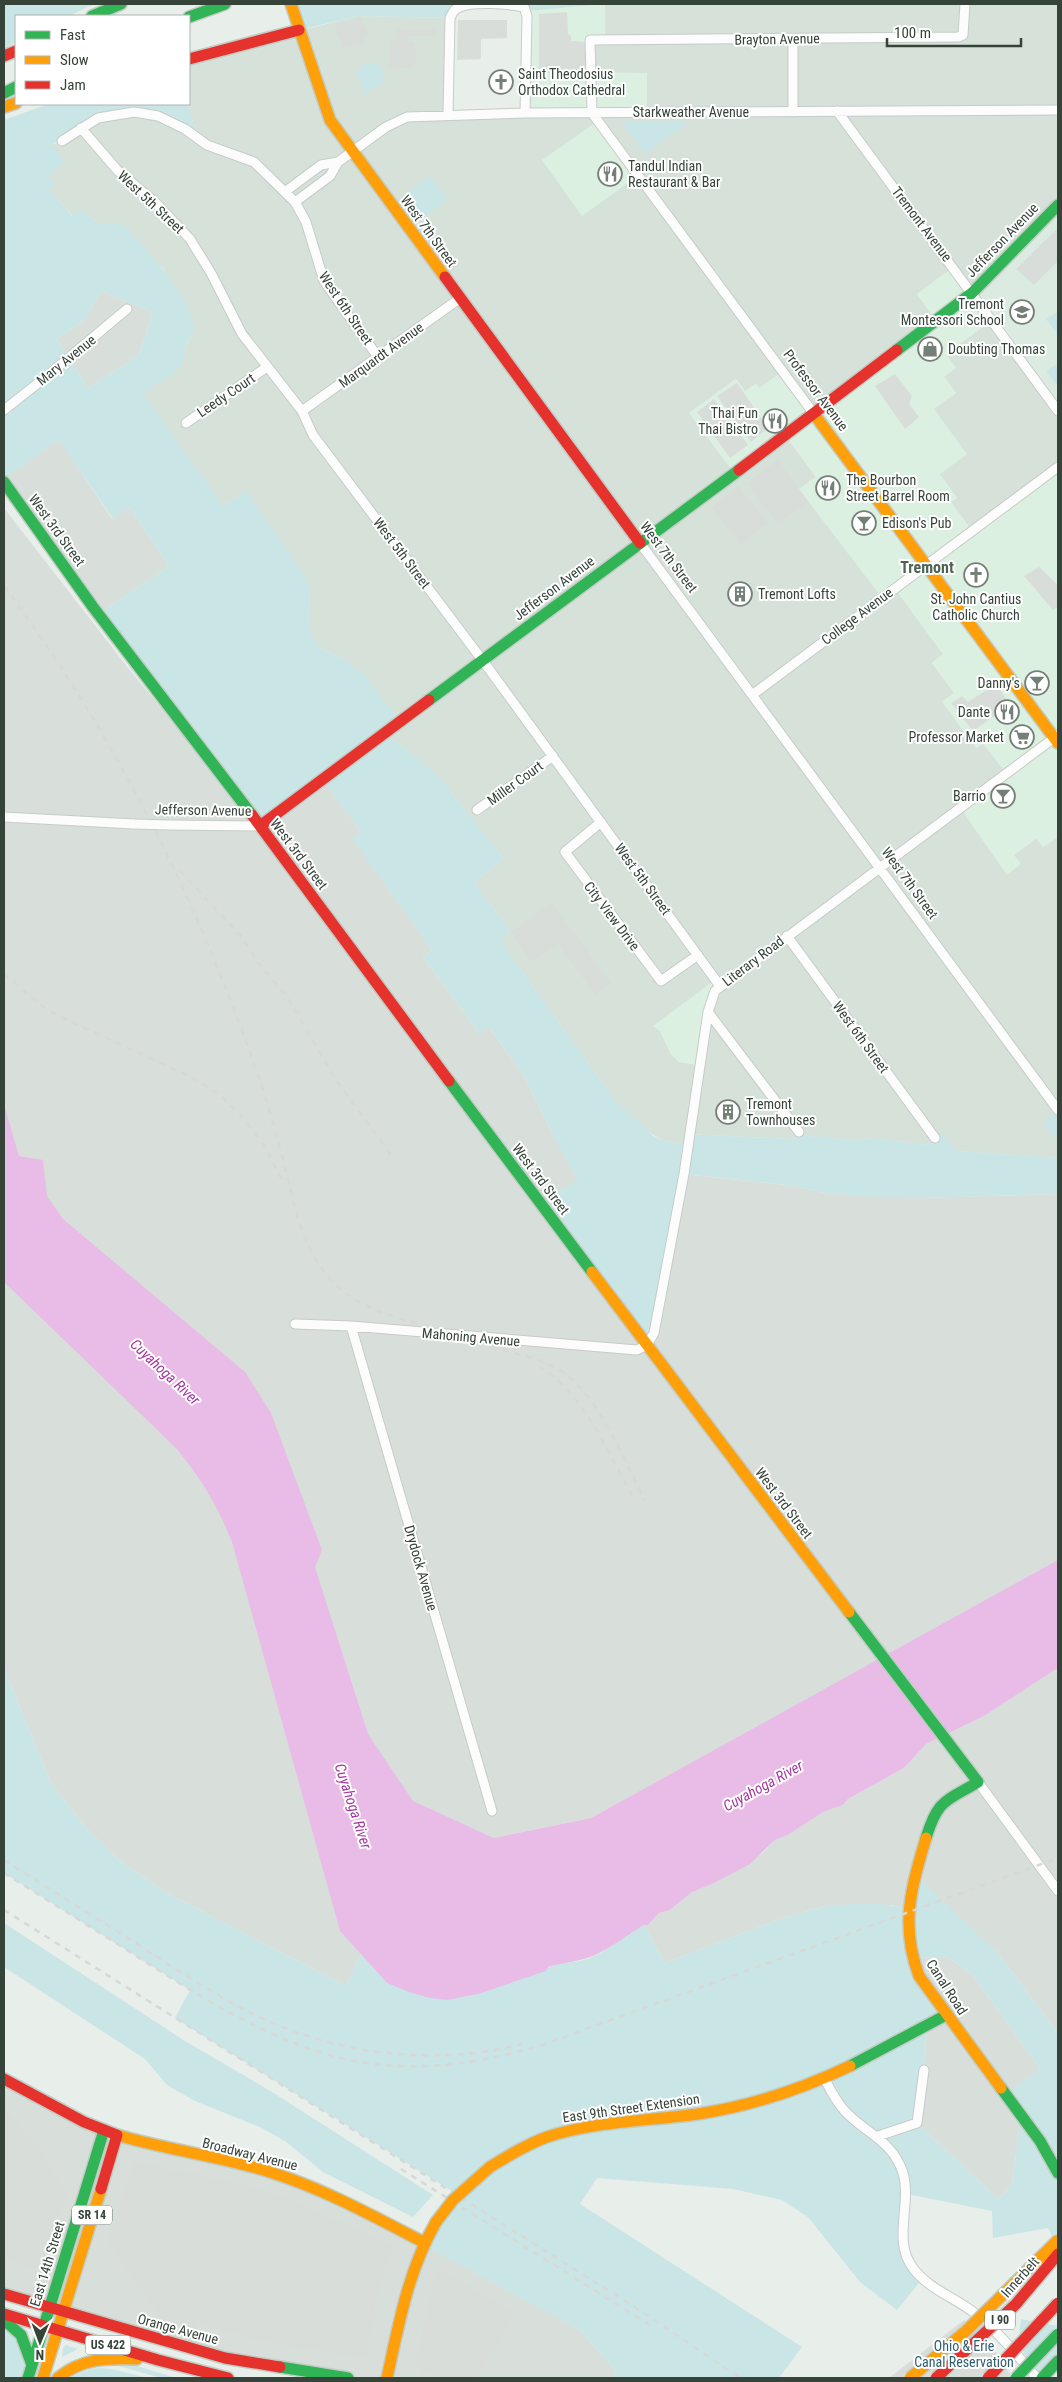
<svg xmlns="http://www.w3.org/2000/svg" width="1062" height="2382" font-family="'Roboto Condensed',sans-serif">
<rect width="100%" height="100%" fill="#e8eeea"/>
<path fill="#d6e1da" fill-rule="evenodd" d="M605,4H1058V205L972,293L917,294L936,320L814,414L758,388L756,384L745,391L736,379L690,413L785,435L816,477L800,489L895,588L943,654L932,663L954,693L943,701L977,748L983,743L1007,774L1006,874L1020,864L1014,855L1037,838L1043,847L1058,837V1158L956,1151L935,1138L925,1145L867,1138L858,1141L800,1135L792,1139L689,1134L688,1145L663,1141L641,1127L615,1100L500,941L511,932L474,882L504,859L445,784L418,758L384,733L346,660L322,649L312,637L308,623L310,592L246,491L223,506L142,393L179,368L186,345L191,337L193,323L178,292L163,269L125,227L120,224H99L80,209L73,216L48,189L55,183L49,176L52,145L116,113L158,116L197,139L188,104L189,59L358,16L450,18L448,114L525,113L591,72L590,40H605ZM708,1012L698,1065L679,1062L671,1054L660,1031L653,1026Z
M992,320L1058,411V467L972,531L951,502L957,498L939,474L966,455L933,409L956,393L944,377L946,354Z"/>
<path fill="#dcf0e1" d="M605,4V40H591V72L647,73V113H525L526,11Z
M598,121L639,175L582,216L542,160Z
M953,267L992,320L946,354L956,368L944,377L956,393L934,409L967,454L940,474L957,498L951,502L972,531L1058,467V837L1043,847L1036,838L1014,855L1021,864L1007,875L961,809L1007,774L983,744L976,748L942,702L954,693L932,663L943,654L895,589L882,598L799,489L816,477L786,435L734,473L689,413L736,379L745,391L756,384L759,388L783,371L814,413L936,320L917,294Z
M715,980V991L699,1065L679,1062L671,1054L660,1031L653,1026Z"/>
<path fill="#d8dfda" d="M101,291L153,312L139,355L88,388L57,339L84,321Z
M59,439L112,519L129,507L169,566L98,614L4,479Z
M4,508L128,668L260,826L323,778L361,833L354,839L432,950L423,957L479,1033L488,1026L525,1077L555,1139L627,1163L692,1175L796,1186L824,1193L918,1198L1058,1194V1560L1055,1564L591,1818L494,1838L413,1802L361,1954L346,1986L165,1892L119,1860L87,1829L51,1783L4,1668Z
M1058,1668V2033L995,1950L906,1908L891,1905L825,1906L777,1920L665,1963L644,1925H648L659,1913L670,1910L692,1892L712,1884L763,1853L775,1840L788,1835L823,1812L843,1805L848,1799L904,1768L926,1744L984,1716Z
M911,1957L949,1958L973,1975L1040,2069L1021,2115L1012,2185L998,2199L917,2123L924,2071L927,2027Z
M4,2079L84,2122L250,2166L423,2242L580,2330L616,2371L612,2378H348L240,2360L4,2294Z"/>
<path fill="#dbebe1" d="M1058,205V411L972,293Z"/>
<path fill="#cae5e6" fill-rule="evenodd" d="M4,4H94L69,16H16V42L4,48Z
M292,4H606L526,11L524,7L462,5L450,18L358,16L299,30Z
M369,62C382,64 384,70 384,82L364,95L357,71L363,64Z
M48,104H188L197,139L158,116L116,113L52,144L64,162L49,175L55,183L49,189L72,216L80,209L99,224H120L125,227C144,246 197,303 193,331C192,337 188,340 186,345C183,352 186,360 180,367C170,378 154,384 143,393L223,506L246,491L305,576L310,592L308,623L312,637L322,649L346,660L365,676L400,721L384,733L418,758L445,784L504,859L474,882L511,932L500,941L615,1100L652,1135L663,1141L688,1145L689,1134L792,1139L799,1132L801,1135L858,1141L867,1138L925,1145L943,1133L956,1151L1058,1158V1194L918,1198L863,1196L824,1193L796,1186L684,1174L654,1333L647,1345L540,1203L578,1180L555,1139L525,1077L489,1027L479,1033L423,957L432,950L353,839L361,833L323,779L260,826L98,614L169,566L129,507L113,519L59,440L4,479V120ZM101,291L153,312L139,355L88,388L57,339L84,321Z
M622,122H689L645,154Z
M430,176L448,199L421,219L403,196Z
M1058,312V335L1046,319Z
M1058,363V387L1046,371Z
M1058,1111V1139L1052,1137L1044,1125L1048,1123L1046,1119Z
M4,1668L51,1783L87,1829L119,1860L165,1892L346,1986L361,1954L387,1983L448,2000L478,1994L563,1962C591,1966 621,1939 644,1925L665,1963L777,1920L825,1906L867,1903L906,1907L916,1876L995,1950L1058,2033V2248L1048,2228L993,2238L992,2211L907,2194L904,2251L923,2278L897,2310L860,2282L808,2217L782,2200L733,2189L597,2178L580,2204L802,2347L779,2378H612L616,2371L580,2330L440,2254L423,2242L455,2193L175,2018L190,1990L4,1873ZM911,1957L949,1958L973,1975L1040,2069L1005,2094L1021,2115L1012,2185L998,2199L917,2123L924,2071L927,2027L946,2015Z
M4,1923L185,2041L272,2092L433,2195L413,2217L323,2172L285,2141L260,2127L195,2101L167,2085L145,2059L4,1967Z
M1021,2319L1058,2326V2365L1040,2378L1018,2344Z
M4,2330C24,2341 25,2357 24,2378H4Z
M66,2345L78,2349L62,2357L63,2348Z
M112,2364L134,2365L176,2378H161Z
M98,2368L112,2369L148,2378H66L71,2374L74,2376L85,2371Z"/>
<path fill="#d8ddd9" d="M567,12L568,34L571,36V41L585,42L586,74L539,73V14Z
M360,17L368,33L361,43L343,48L336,33V24Z
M458,20H507V38L481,39V59L457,60Z
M397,29H436L435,36H407L408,42H415L414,67L397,69L389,66V40H396Z
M1058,228V261L1034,285L1016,269Z
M895,374L912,396L909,404L919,417L905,429L875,386Z
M737,383L768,428L751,442L717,396Z
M714,399L748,445L730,458L697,412Z
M778,460L808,502L778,524L747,483Z
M738,486L768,523L741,544L711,507Z
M1039,567L1058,585V607L1053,610L1024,576Z
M996,684L1010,705L973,731L951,703L962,696L968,702Z
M552,903L611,983L595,995L559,944L531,962L511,932Z
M4,2110L12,2116L36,2144L68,2193L41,2270L4,2259Z
M134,2162L234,2182L293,2200L392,2246L376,2301L366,2358L254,2340L197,2322L196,2329L161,2319L108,2242Z
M438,2268L515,2314L477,2378H455L421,2373L416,2362L433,2281Z
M964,2320L993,2348L1013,2378H889Z"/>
<path fill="#e8bce6" d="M4,1105L19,1156L43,1160L47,1196L63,1219L245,1372L271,1413L322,1550L315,1567L368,1734L413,1801L494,1838L591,1818L1058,1560V1668L984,1716L926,1744L904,1768L848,1799L843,1805L823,1812L788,1835L775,1840L750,1864L712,1884L692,1892L670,1910L659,1913L648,1925H644C629,1934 613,1947 597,1954C581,1962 564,1962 548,1967L546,1971L478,1994L448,2000L430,1998L409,1992L387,1983L340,1931L232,1542C217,1505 202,1480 177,1449L4,1282Z"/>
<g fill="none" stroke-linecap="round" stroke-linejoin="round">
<g stroke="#c6ccc8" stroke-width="11">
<path id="street" d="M837,111L1058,411
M793,112V39
M448,115L450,18C453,12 454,9 460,7C472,1 510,4 524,7L527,16L525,113
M81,128L118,171L156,203L190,239L211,273L242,334L302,411L313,435L489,669L720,986
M62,141L98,118L134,112L158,116L185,129L207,145L254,162L295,202L306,222L324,281L378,357
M286,191L321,165L338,162L386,127L407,117L525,113L1058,110
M295,202L330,176L338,162
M4,410L47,376L127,309
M302,411L459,299
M814,414L592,113L590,40L958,37L963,35L965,4
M186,423L267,367
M640,543L1058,1110
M752,695L1058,467
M477,810L553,756
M4,817L134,824
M601,822L565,852L661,981L698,955
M169,825L260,826
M787,936L935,1138
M708,1012L799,1132
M295,1324L351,1326L637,1350L647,1345L654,1333L684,1174L708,1012L715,991L1058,735
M351,1326L492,1811
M978,1782L1058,1891
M824,2078C830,2089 836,2101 844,2110C864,2133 892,2139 903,2173C912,2204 892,2241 913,2268C929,2290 957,2298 977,2315C1000,2333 1018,2357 1037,2378
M878,2136L917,2123L924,2070"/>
</g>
<g stroke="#c0ccc4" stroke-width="14">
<path id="fast" d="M92,16L121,4
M189,17L225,4
M4,93L16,87
M897,350L972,293L1058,205
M4,482L93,607L252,815
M429,700L739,470
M449,1081L592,1272
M849,1612L978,1782C945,1802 938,1799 926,1838
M850,2066L946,2015
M1001,2088L1040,2141L1058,2173
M4,2320L21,2335L32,2365
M280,2367L348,2378
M28,2378L104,2130
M1042,2378L1058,2361"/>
</g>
<g stroke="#c0ccc4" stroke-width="14">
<path id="slow" d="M291,4L330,120L445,277
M4,107L16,103
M814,414L1058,743
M592,1272L849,1612
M926,1838C911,1888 900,1926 919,1976L1001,2088
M117,2135C167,2150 220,2156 270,2172C324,2189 373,2216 423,2242
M490,2167C508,2156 527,2144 547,2137C596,2121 648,2121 698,2114C751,2106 802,2089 850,2066
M43,2378L101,2189
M58,2378C82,2358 107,2358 137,2359
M387,2378C399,2323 408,2271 436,2222"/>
</g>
<g stroke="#c0ccc4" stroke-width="14">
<path id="jam" d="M4,56L16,51
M189,59L299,30
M445,277L640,543
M739,470L897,350
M252,815L449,1081
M260,826L429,700
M4,2079L84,2122L117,2135L101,2189
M4,2294L225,2358L280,2367
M4,2314L158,2360L228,2378"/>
</g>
<use href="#street" stroke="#fcfcfc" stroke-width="9"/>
<use href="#fast" stroke="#30b455" stroke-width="11"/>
<use href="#slow" stroke="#ff9f0a" stroke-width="11"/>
<use href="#jam" stroke="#e5322d" stroke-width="11"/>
<path stroke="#d7d8d7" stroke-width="2.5" stroke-dasharray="6 6" stroke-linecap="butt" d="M4,586C120,741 205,915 266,1099C279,1140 288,1182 299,1223C326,1296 359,1307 428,1327C452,1333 476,1342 501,1349C523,1356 548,1360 567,1375C602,1403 624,1461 645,1500
M180,871L240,935L262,968L286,995L336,1080L394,1159
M4,974L42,1006L59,1016L191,1077L220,1095L245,1120L264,1145L283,1182
M539,1366C586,1396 608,1453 635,1501
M4,1860C51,1890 98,1919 145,1949C188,1977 232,2006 280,2026C357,2057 445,2065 525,2043
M4,1873C55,1905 107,1937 158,1970C294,2055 378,2093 539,2046L1058,1858
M4,1910L644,2313L740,2378
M401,2169L653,2327"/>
<g stroke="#c6ccc8" stroke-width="11" stroke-linecap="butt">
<path id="street-bridge" d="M134,824L169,825"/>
</g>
<g stroke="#c0ccc4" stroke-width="14" stroke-linecap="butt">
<path id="fast-bridge" d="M1016,2378L1058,2334"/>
</g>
<g stroke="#c0ccc4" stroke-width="14" stroke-linecap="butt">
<path id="slow-bridge" d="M436,2222L453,2200L490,2167
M910,2378L966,2331L1058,2240"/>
</g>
<g stroke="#c0ccc4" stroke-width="14" stroke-linecap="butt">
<path id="jam-bridge" d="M936,2378L1016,2304L1058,2254
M988,2378L1058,2303"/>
</g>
<use href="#street-bridge" stroke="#fcfcfc" stroke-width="9"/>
<use href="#fast-bridge" stroke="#30b455" stroke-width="11"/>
<use href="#slow-bridge" stroke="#ff9f0a" stroke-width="11"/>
<use href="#jam-bridge" stroke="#e5322d" stroke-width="11"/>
</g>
<defs>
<g id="church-ring" transform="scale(1.25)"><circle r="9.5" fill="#fff" stroke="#747f77" stroke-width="1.5"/><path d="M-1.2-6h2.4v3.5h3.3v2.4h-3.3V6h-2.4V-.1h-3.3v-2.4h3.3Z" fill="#747f77"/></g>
<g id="restaurant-ring" transform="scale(1.25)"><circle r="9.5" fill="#fff" stroke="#747f77" stroke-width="1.5"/><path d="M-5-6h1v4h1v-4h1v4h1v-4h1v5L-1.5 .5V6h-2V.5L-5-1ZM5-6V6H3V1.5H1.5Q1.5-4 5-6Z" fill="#747f77"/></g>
<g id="school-ring" transform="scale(1.25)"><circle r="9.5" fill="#fff" stroke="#747f77" stroke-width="1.5"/><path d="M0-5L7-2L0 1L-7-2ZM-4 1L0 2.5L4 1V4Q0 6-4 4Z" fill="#747f77"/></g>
<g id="shop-ring" transform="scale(1.25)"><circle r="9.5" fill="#fff" stroke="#747f77" stroke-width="1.5"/><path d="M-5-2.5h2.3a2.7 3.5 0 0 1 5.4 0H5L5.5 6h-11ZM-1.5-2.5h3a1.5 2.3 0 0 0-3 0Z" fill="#747f77"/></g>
<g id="bar-ring" transform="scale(1.25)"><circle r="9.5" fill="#fff" stroke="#747f77" stroke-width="1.5"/><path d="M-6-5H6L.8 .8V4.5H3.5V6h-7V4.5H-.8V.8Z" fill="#747f77"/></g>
<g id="building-ring" transform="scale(1.25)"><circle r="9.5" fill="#fff" stroke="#747f77" stroke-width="1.5"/><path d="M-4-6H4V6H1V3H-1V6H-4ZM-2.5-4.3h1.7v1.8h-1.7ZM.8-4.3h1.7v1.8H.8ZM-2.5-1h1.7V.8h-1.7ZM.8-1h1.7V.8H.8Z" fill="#747f77"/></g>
<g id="supermarket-ring" transform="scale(1.25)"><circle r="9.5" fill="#fff" stroke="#747f77" stroke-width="1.5"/><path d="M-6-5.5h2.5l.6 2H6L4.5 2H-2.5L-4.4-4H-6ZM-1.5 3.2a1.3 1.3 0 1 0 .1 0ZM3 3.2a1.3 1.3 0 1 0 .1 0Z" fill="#747f77"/></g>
</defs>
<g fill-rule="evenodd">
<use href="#church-ring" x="501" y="82"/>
<use href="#restaurant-ring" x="610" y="174"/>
<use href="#school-ring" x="1022" y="312"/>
<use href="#shop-ring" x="930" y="349"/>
<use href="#restaurant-ring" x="775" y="421"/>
<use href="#restaurant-ring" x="828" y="488"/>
<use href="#bar-ring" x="864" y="523"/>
<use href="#church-ring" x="976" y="575"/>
<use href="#building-ring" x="740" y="594"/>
<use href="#bar-ring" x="1037" y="683"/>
<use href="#restaurant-ring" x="1007" y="712"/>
<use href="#supermarket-ring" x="1022" y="737"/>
<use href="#bar-ring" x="1003" y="796"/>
<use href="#building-ring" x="728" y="1112"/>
</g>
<g text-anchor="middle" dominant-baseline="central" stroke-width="4" stroke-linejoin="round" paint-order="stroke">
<g fill="#fff" stroke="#727b74" stroke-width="1">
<rect x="72" y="2205.5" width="40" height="19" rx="4"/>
<rect x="985" y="2310.5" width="30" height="19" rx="4"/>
<rect x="85.5" y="2335.5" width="45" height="19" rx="4"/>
</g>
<g font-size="12" font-weight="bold" fill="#354339">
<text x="92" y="2215">SR 14</text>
<text x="1000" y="2320">I 90</text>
<text x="108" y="2345">US 422</text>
</g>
<g font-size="14" fill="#354339" stroke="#fff">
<text transform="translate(777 39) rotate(-1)">Brayton Avenue</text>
<text x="691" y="112">Starkweather Avenue</text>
<text transform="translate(151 202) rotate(43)">West 5th Street</text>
<text transform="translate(922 224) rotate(53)">Tremont Avenue</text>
<text transform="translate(429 231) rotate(54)">West 7th Street</text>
<text transform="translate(1002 240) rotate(-46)">Jefferson Avenue</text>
<text transform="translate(346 308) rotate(56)">West 6th Street</text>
<text transform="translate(381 355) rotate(-36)">Marquardt Avenue</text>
<text transform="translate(66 360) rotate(-39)">Mary Avenue</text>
<text transform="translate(816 390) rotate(53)">Professor Avenue</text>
<text transform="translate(226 395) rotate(-34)">Leedy Court</text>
<text transform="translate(57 530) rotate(54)">West 3rd Street</text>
<text transform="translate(402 553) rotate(53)">West 5th Street</text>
<text transform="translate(669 557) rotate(53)">West 7th Street</text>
<text transform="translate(554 588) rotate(-37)">Jefferson Avenue</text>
<text transform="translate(857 616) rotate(-37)">College Avenue</text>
<text transform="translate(515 783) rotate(-36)">Miller Court</text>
<text transform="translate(203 810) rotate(1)">Jefferson Avenue</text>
<text transform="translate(299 854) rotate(53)">West 3rd Street</text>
<text transform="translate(643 879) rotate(54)">West 5th Street</text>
<text transform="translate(910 883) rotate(54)">West 7th Street</text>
<text transform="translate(612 916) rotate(53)">City View Drive</text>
<text transform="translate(753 961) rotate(-37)">Literary Road</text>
<text transform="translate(861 1037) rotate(54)">West 6th Street</text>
<text transform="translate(541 1179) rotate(53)">West 3rd Street</text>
<text transform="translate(471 1337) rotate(5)">Mahoning Avenue</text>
<text transform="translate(784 1503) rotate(53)">West 3rd Street</text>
<text transform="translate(421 1568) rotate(74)">Drydock Avenue</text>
<text transform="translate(947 1987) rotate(57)">Canal Road</text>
<text transform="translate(631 2108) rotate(-8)">East 9th Street Extension</text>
<text transform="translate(250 2154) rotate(14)">Broadway Avenue</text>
<text transform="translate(47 2264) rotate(-73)">East 14th Street</text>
<text transform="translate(1020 2277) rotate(-48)">Innerbelt</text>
<text transform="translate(178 2329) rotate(15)">Orange Avenue</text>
</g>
<g font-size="14" fill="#354339" stroke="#fff" text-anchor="start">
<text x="518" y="74">Saint Theodosius<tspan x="518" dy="16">Orthodox Cathedral</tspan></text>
<text x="628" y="166">Tandul Indian<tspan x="628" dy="16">Restaurant &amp; Bar</tspan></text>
<text x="1004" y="304" text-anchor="end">Tremont<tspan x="1004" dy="16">Montessori School</tspan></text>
<text x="948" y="349">Doubting Thomas</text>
<text x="758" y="413" text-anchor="end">Thai Fun<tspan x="758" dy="16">Thai Bistro</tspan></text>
<text x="846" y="480">The Bourbon<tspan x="846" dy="16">Street Barrel Room</tspan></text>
<text x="882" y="523">Edison's Pub</text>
<text x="758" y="594">Tremont Lofts</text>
<text x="976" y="599" text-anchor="middle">St. John Cantius<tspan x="976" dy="16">Catholic Church</tspan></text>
<text x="1020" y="683" text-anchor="end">Danny's</text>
<text x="990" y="712" text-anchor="end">Dante</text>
<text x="1004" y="737" text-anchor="end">Professor Market</text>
<text x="986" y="796" text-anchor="end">Barrio</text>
<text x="746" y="1104">Tremont<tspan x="746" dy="16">Townhouses</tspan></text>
</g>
<g font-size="14" fill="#2f5e6e" stroke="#fff">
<text x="964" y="2346">Ohio &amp; Erie<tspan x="964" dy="16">Canal Reservation</tspan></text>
</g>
<g font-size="15" font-style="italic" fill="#a4399d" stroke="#fff">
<text transform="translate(165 1372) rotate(43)">Cuyahoga River</text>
<text transform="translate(763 1786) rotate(-29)">Cuyahoga River</text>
<text transform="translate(353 1806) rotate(72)">Cuyahoga River</text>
</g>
<g font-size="16" font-weight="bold" fill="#4e6453" stroke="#fff">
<text x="927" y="567">Tremont</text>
</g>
</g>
<rect width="1062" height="2382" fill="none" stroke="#354339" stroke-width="10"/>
<rect x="15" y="15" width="175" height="90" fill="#ffffff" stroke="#aeb4b0"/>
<rect x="25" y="31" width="25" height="8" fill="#30b455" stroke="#aeb4b0"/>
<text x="60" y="40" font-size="15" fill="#354339">Fast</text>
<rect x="25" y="56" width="25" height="8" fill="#ff9f0a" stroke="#aeb4b0"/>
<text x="60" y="65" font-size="15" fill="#354339">Slow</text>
<rect x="25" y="81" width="25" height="8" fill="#e5322d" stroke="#aeb4b0"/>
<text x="60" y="90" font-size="15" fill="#354339">Jam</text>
<g transform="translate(40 2342) rotate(181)" stroke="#ffffff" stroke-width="4" paint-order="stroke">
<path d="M0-4L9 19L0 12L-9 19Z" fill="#354339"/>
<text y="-8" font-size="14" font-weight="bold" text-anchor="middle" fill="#354339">N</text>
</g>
<path d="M887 38v8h134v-8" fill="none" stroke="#354339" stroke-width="2.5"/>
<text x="894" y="38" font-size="15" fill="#354339" stroke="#ffffff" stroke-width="4" paint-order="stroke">100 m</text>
</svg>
